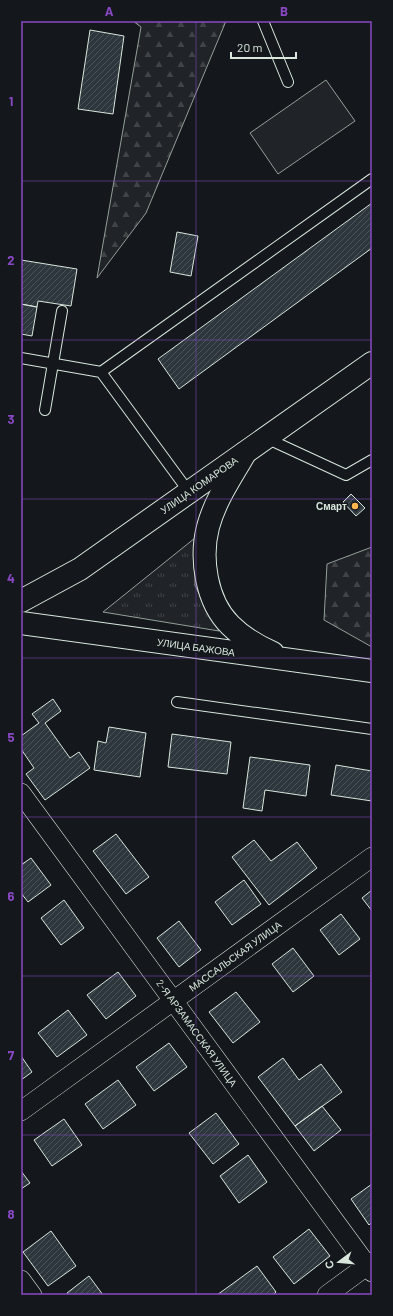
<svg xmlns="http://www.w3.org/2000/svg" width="393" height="1316" font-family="Barlow,sans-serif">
<defs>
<pattern id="grass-tufts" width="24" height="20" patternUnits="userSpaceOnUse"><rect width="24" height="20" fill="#202428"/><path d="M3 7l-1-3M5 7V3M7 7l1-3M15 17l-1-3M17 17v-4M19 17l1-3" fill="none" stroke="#404447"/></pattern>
<pattern id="forest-firs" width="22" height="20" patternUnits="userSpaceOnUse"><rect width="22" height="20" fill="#202428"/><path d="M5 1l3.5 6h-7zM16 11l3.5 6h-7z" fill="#404447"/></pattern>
<pattern id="building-hatch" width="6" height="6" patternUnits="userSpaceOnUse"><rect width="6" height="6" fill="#2c363c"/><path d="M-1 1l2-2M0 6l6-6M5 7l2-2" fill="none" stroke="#4a5358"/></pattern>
</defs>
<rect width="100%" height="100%" fill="#14181c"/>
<path fill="url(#grass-tufts)" stroke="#939e99" d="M195,538V585L207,611L219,631L103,612Z"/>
<path fill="url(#forest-firs)" stroke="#939e99" d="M133,21H226L146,213L97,278L141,27Z
M372,547V647L324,620L327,564Z"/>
<path fill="#202428" stroke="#939e99" d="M326,80L355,121L278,174L250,133Z"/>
<path fill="url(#building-hatch)" stroke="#d8e6dc" d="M90,30L124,36L113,114L78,109Z
M372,203V248L179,389L158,359Z
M177,232L198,236L191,276L170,272Z
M21,260L77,269L71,306L38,301L37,307L21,304Z
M21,304L37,307L32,336L21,334Z
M351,494L365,508L356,516L343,502Z
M53,699L61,711L45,723L70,758L79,752L90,768L45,800L26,774L34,768L21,749V736L39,723L32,714Z
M109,727L146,733L140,777L94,770L98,741L106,743Z
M172,734L231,742L227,774L168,767Z
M250,757L310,765L306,796L265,790L262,811L243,808Z
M336,765L372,771V801L331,795Z
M116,834L149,877L126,894L93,851Z
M254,840L271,861L297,842L317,868L269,905L232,857Z
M31,858L51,885L28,902L21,893V865Z
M244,880L261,904L232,925L215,902Z
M372,890V911L362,898Z
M64,900L84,928L61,945L41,918Z
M341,914L360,939L339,955L320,930Z
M179,921L201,950L179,967L157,938Z
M293,948L314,976L293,992L272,964Z
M118,972L136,996L106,1019L87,995Z
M236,992L260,1022L233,1043L209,1012Z
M68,1010L87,1035L57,1057L38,1033Z
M169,1043L187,1067L154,1091L136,1067Z
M21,1056L32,1072L21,1080Z
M283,1058L299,1080L321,1064L342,1092L295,1126L258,1077Z
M118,1080L136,1105L103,1129L85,1104Z
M322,1106L341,1130L314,1151L295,1126Z
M216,1113L239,1144L213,1164L189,1133Z
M64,1119L82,1145L52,1166L34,1140Z
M248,1155L267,1182L239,1203L220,1176Z
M21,1171L30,1183L21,1189Z
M372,1184V1222L369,1225L351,1199Z
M309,1229L330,1256L294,1284L273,1257Z
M51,1231L76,1266L48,1286L23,1252Z
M257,1266L276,1292L273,1295H217Z
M89,1276L103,1295H68L67,1293Z"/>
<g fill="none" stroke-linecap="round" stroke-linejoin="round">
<g stroke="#d8e6dc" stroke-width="12">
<path id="service" d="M263,21L288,82
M21,358L101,372L189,492
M101,372L372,179
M45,410L62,311
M266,438L346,475L372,460
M177,702L372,729"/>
</g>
<g stroke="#d8e6dc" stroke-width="20">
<path id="minor" d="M21,793L372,1272
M21,1111L372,857
M21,1280L32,1295
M327,1295L372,1262"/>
</g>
<g stroke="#d8e6dc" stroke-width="24">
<path id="secondary" d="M245,453C232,476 215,500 208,527C200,558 206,601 230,625C242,637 257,646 273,653
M21,623L372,671"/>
</g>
<g stroke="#d8e6dc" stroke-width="24">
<path id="primary" d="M21,601L80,569L372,363"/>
</g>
<use href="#service" stroke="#14181c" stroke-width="10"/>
<use href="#minor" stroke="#14181c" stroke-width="19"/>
<use href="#secondary" stroke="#14181c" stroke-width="22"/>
<use href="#primary" stroke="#14181c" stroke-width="22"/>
</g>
<path fill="none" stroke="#8948c3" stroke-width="1" stroke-opacity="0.55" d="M196,21V1295M21,181H372M21,340H372M21,499H372M21,658H372M21,817H372M21,976H372M21,1135H372"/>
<circle fill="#ffb74d" stroke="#14181c" stroke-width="1.5" cx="355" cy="506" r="4"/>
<g text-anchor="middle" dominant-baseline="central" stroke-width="3" stroke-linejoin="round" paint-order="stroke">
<g font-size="10" fill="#d8e6dc" stroke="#14181c">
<text transform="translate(199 485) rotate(-35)">УЛИЦА КОМАРОВА</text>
<text transform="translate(196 647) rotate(8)">УЛИЦА БАЖОВА</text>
<text transform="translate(235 956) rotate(-36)">МАССАЛЬСКАЯ УЛИЦА</text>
<text transform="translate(197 1033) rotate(54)">2-Я АРЗАМАССКАЯ УЛИЦА</text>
</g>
<g font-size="10" font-weight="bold" fill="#d8e6dc" stroke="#14181c" text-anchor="end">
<text x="347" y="506">Смарт</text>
</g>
</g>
<rect width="393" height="1316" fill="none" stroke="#14181c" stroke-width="44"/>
<g transform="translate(339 1262) rotate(254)" stroke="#14181c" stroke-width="3" paint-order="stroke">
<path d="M0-3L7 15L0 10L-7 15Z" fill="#d8e6dc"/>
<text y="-6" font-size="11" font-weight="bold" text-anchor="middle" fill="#d8e6dc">С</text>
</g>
<path d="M231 52v6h65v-6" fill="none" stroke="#d8e6dc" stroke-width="2"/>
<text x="237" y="52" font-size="12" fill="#d8e6dc" stroke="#14181c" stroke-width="3" paint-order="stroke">20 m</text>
<rect x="22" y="22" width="349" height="1272" fill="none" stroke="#8948c3" stroke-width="1.5"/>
<g font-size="13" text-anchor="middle" font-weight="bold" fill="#8948c3">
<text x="109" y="16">A</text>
<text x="284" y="16">B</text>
<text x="11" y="106">1</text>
<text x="11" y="265">2</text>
<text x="11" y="424">3</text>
<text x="11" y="583">4</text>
<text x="11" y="742">5</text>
<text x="11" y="901">6</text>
<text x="11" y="1060">7</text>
<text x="11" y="1219">8</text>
</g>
</svg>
